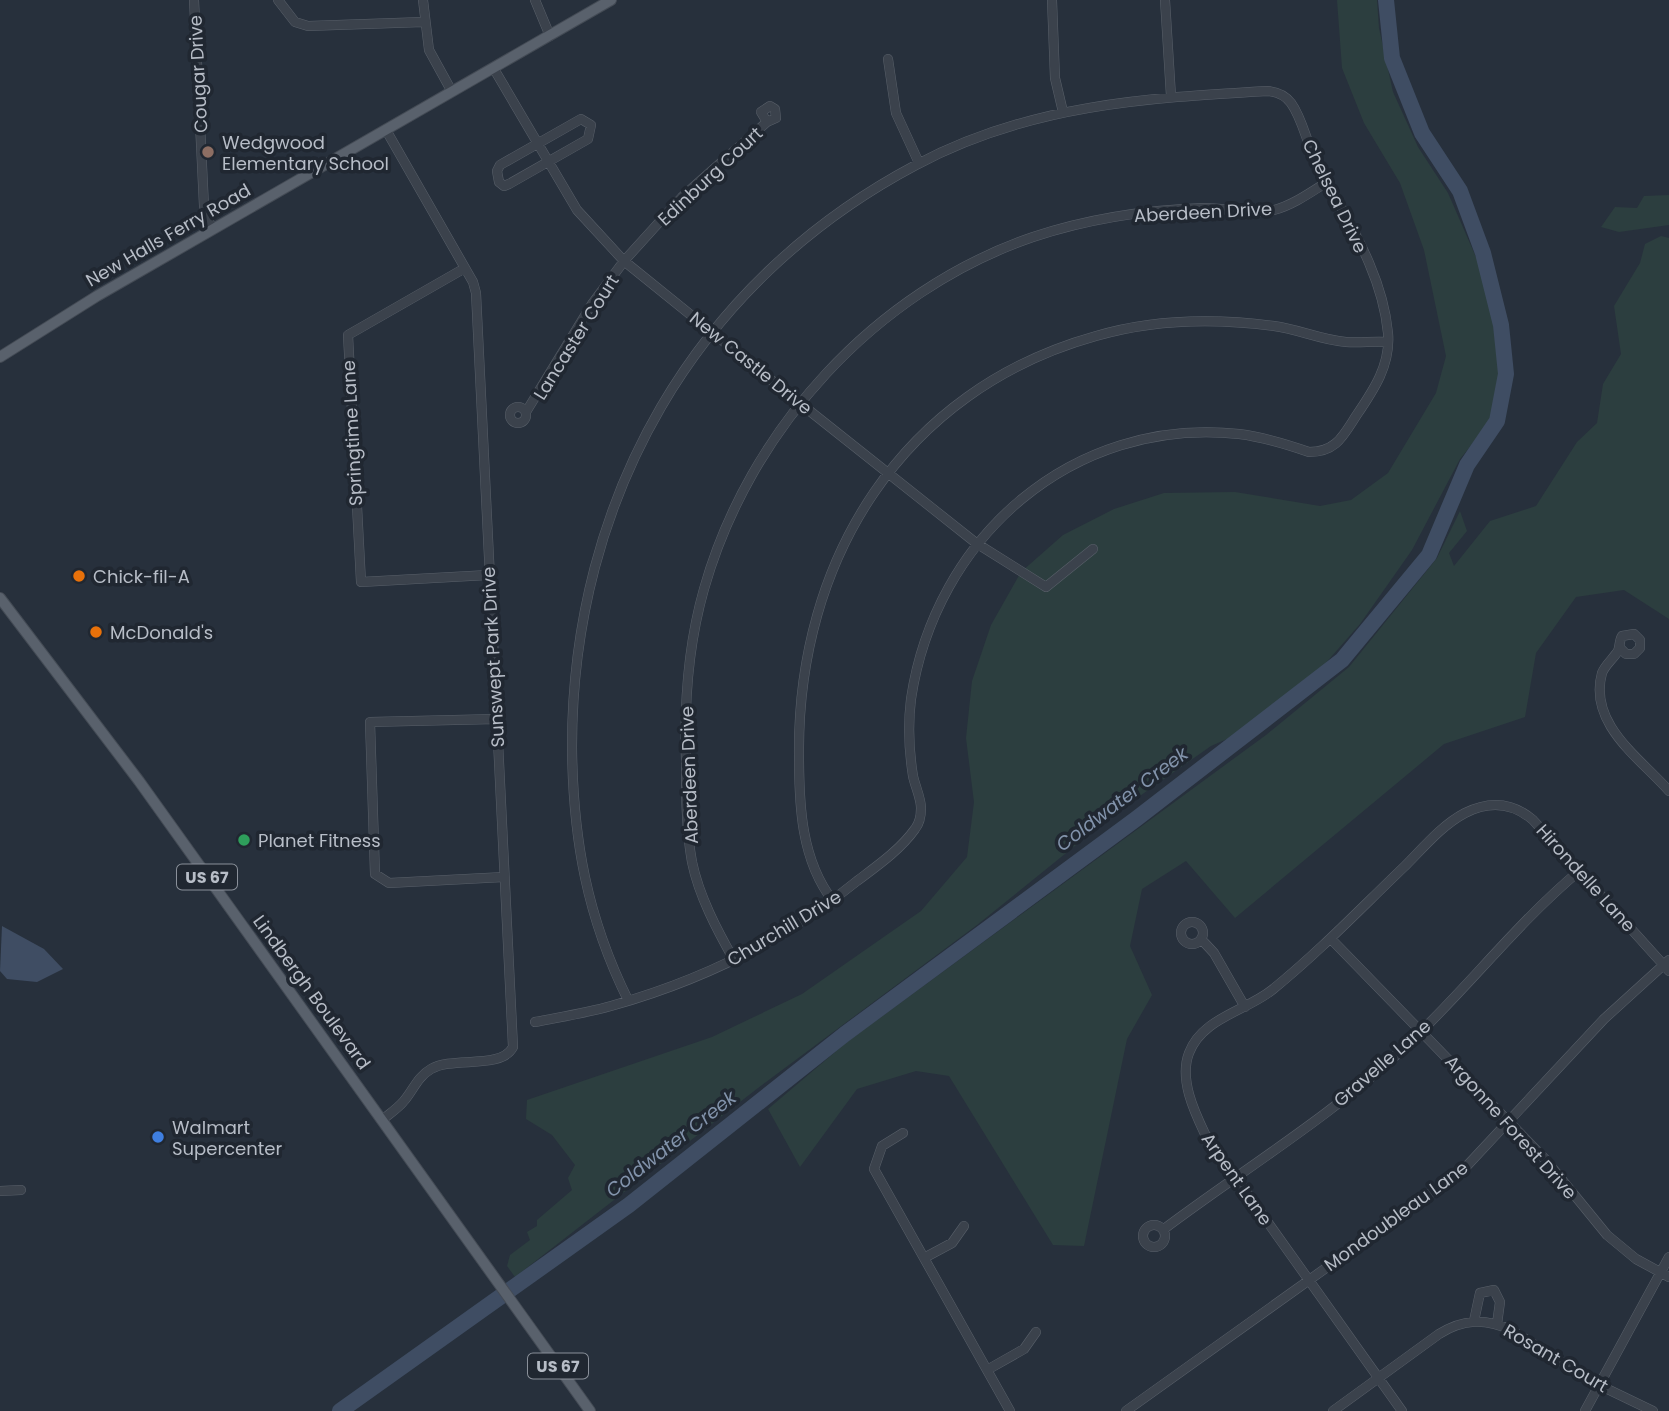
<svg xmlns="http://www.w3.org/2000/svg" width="1669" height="1411" font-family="Poppins,sans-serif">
<rect width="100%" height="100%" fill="#27303c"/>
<path fill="#2c3e3f" d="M1337,0H1377L1379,28L1393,92L1418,147L1448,193L1479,264L1495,312L1504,359L1501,388L1490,422L1460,459L1412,550L1360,624L1324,665L1236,735L1211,746L1117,812L977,925L758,1088L515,1277L507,1266L510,1255L530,1240L527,1232L537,1226V1220L572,1190L568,1178L575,1165L552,1135L526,1119L527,1100L712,1037L802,994L921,911L967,857L974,802L966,738L972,681L991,625L1021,572L1063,535L1114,509L1164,493L1235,492L1320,506L1351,500L1388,473L1436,393L1446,356L1424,250L1400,183L1364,123L1342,68Z
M1669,195V225L1619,232L1601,227L1615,207L1637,208L1644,196Z
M1661,236L1669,238V619L1624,590L1576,597L1536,653L1525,717L1444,744L1235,918L1186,861L1142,889L1130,946L1152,995L1127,1039L1084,1246L1053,1245L949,1076L916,1071L857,1089L800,1167L768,1109L847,1042L1266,735L1349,667L1437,558L1460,511L1467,531L1449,553L1454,566L1490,521L1536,506L1577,442L1597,423L1603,384L1621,354L1614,306L1640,263L1645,244Z"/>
<path fill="#3f4d63" d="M2,926L44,949L63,969L37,982L7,979L0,971Z"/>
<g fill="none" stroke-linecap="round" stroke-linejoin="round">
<path stroke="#3f4d63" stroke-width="16" d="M340,1411L629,1205L845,1034L1136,819L1342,660L1429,555L1467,465L1497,421L1506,374L1501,325L1483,253L1460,191L1422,133L1392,58L1386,0"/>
<g stroke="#59606a" stroke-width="10">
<path id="minor" d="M194,0L204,206L212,230
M278,0L295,22L308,26L423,22
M423,0L429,50L451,90
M535,0L550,36
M1052,0L1055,78L1063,112
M1165,0L1171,96
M888,59L896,113L919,163
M494,69L577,210L624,261L801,404L976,543L1046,587L1093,549
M581,119L591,125L588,139L509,184L504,186L499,182L497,171L500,165Z
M465,268L348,335L361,582L488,575
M510 415a8 8 0 1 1 16 0a8 8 0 1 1-16 0Z
M526,412L592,304L624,261L682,197L767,122L776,118L775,109L770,106L761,112L767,122
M1620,648L1626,654H1634L1640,648V640L1634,634L1622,636C1619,641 1620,647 1618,651C1613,659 1605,665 1602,673C1588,724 1640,758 1669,791
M496,719L370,722L375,874L389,883L504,877
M833,901C801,860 799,805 799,755C797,560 902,390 1096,336C1154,319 1214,318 1274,326C1298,329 1321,340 1346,342C1360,343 1374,341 1388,342
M1181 933a11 11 0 1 1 22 0a11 11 0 1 1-22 0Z
M1201,939L1214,953L1245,1007
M1331,939L1545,1159L1607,1235L1636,1259L1669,1277
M734,960C717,930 699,896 692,862C686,829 686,793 686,761C684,703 688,645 704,589C749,430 875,291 1033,237C1087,219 1146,210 1203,208C1226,208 1253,215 1274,210C1293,205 1311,192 1327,182
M535,1022C560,1017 586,1013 611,1006C700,981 785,940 857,881C877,866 900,850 915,829C919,824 921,815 921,808C921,798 915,786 913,776C909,751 908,723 911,699C935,538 1072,416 1239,434C1263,437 1286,444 1309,452C1336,452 1343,436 1356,416C1373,391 1391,365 1388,333C1382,268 1342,213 1314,157C1306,140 1302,118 1291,103C1285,95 1278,92 1268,91C1145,98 1028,105 916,165C695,282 572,499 572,747C573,840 587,917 628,1000
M382,1120C389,1114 397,1109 403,1102C413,1091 417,1077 431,1069C453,1056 501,1070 513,1047L476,293L473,282L386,130
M903,1133L882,1146L874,1169L1010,1411
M0,1191L21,1190
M1143 1236a11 11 0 1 1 22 0a11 11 0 1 1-22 0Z
M1164,1229C1244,1169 1333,1115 1406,1046C1466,990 1515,925 1578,872
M924,1258L952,1243L964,1226
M1474,1321L1480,1293L1494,1290L1500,1302L1497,1324
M987,1370L1024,1349L1036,1332
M1126,1411L1463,1170L1604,1019L1669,960
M1333,1411L1439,1334C1463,1319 1485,1318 1511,1330L1599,1385L1653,1411
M1402,1411L1205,1134C1194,1111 1179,1079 1189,1053C1202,1018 1246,1011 1272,990C1319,952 1361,908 1405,866C1423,848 1442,825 1465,813C1489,801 1512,802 1533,820L1669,971
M1585,1411L1669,1257"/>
</g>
<g stroke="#444b55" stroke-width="12">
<path id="major" d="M0,357L97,296L611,0
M0,598L139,781L590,1411"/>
</g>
<use href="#minor" stroke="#3b424c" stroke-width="9"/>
<use href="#major" stroke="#59616c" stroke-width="10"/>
</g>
<circle fill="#8d6e63" stroke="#202731" stroke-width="2.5" cx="208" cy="152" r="7"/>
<g fill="#e8710a" stroke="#202731" stroke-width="2.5">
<circle cx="79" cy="576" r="7"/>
<circle cx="96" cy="632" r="7"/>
</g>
<circle fill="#2e9e5b" stroke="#202731" stroke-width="2.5" cx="244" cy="840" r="7"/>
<circle fill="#3f7fe0" stroke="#202731" stroke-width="2.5" cx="158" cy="1137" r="7"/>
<g text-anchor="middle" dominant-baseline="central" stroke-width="7" stroke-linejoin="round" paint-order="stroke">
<g fill="#202731" stroke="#8a909a" stroke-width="2">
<rect x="177" y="864.5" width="60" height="25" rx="5"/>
<rect x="528" y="1353.5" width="60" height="25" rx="5"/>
</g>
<g font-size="16" font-weight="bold" fill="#b7bdc7">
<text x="207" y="877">US 67</text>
<text x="558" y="1366">US 67</text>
</g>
<g font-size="18" fill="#b7bdc7" stroke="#202731">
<text transform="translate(198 74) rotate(-93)">Cougar Drive</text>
<text transform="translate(710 176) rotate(-43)">Edinburg Court</text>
<text transform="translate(1335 196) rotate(64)">Chelsea Drive</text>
<text transform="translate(1203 212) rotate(-3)">Aberdeen Drive</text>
<text transform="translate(168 235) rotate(-30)">New Halls Ferry Road</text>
<text transform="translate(576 337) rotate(-58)">Lancaster Court</text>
<text transform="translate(751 363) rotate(39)">New Castle Drive</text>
<text transform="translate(352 433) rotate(-93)">Springtime Lane</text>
<text transform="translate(493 657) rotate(-93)">Sunswept Park Drive</text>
<text transform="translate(689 775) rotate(-92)">Aberdeen Drive</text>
<text transform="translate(1586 878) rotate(48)">Hirondelle Lane</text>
<text transform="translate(784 928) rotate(-31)">Churchill Drive</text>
<text transform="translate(312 992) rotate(54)">Lindbergh Boulevard</text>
<text transform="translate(1382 1063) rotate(-41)">Gravelle Lane</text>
<text transform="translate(1511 1127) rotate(48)">Argonne Forest Drive</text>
<text transform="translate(1237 1179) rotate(55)">Arpent Lane</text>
<text transform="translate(1396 1216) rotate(-36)">Mondoubleau Lane</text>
<text transform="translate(1556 1358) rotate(30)">Rosant Court</text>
</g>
<g font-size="18" fill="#b7bdc7" stroke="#202731" text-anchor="start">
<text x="222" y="142">Wedgwood<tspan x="222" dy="21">Elementary School</tspan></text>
<text x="93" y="576">Chick-fil-A</text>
<text x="110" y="632">McDonald's</text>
<text x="258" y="840">Planet Fitness</text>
<text x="172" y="1127">Walmart<tspan x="172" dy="21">Supercenter</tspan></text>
</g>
<g font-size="19" font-style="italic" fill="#8293ab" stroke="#202731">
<text transform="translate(1122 799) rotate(-37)">Coldwater Creek</text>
<text transform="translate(671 1144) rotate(-38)">Coldwater Creek</text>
</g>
</g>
</svg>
